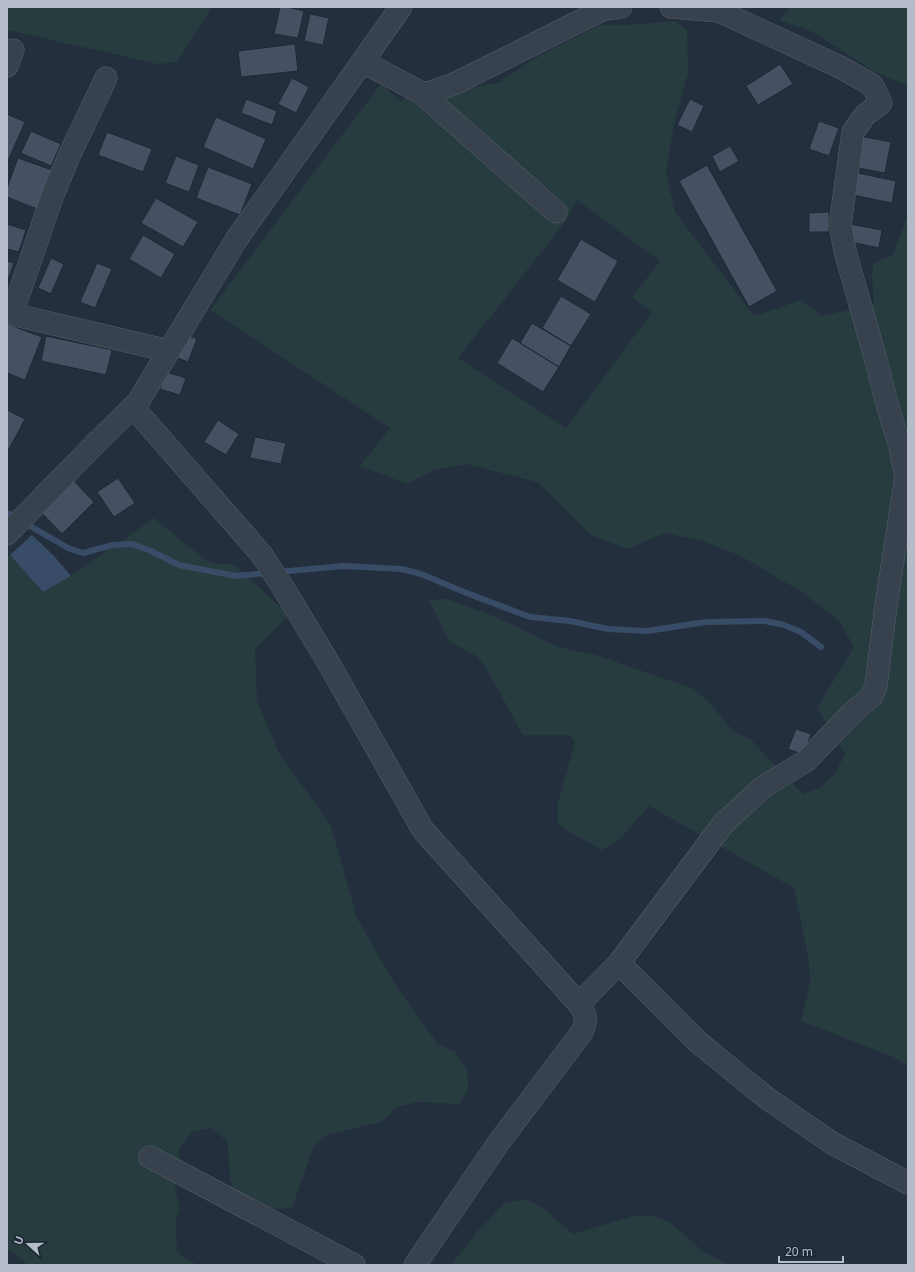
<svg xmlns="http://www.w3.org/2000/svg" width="915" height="1272" viewBox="0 0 915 1272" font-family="'Noto Sans',sans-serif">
<rect width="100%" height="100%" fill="#242f3e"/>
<path fill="#263c3f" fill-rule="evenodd" d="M7,7H212L177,62L158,64L7,30Z
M791,7H908V86L873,71L813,32L779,20Z
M676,21L687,31L688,72L674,125L666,172L675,212L754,316L801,300L822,316L874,304L872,274L874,263L893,255L908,214V1066L891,1056L801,1021L810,983L809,961L794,888L649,806L621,838L602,850L566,830L558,823V802L575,742L569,735H523L483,663L476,656L449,641L429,600L447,599L496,617L558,647L596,655L694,689L709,702L733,731L751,740L803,794L821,787L835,773L845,754L817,708L854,647L839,621L805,594L739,555L702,541L665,533L628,549L591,535L537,482L466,464L432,471L407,484L360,466L390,428L210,310L381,84L402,102L407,91L450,93L500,82L532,60L599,25H629ZM577,200L660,261L632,298L652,312L566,428L458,358L565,222Z
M154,518L204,559L213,563L235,565L289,615L255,649L257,700L279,753L331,826L357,918L398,989L438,1044L455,1052L466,1067L469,1088L459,1104L417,1102L397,1107L381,1122L326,1135L313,1148L292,1208L254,1210L238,1200L231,1183L227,1141L211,1128L192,1132L180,1148L175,1189L180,1209L176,1220L177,1252L197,1265H28L7,1248V558L10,555L44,592L71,576Z
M526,1199L543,1208L573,1234L633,1216H652L671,1223L701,1250L728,1265H451L476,1233L505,1203Z"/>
<path fill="#394c67" d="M32,535L54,556L71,576L43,592L10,555Z"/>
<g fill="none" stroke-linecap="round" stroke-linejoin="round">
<path stroke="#394c67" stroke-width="6" d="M7,513L17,518
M25,523L68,548L83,553L113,545L132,544L151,551L179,565L236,576L267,573
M278,572L344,566L402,569L421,574L464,592L530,617L570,621L608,629L647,631L706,622L765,621L784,625L801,632L821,647"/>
</g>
<path fill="#455162" stroke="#1f2835" d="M280,7H287L304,11L298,38L274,34Z
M310,14L329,18L323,45L304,41Z
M295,44L298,71L241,77L238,51Z
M780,64L793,84L758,105L746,86Z
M292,78L309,87L296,113L278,104Z
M246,99L277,111L272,125L241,113Z
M690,99L704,106L692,132L677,125Z
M7,114L25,122L7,163Z
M216,117L266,139L253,169L203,147Z
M819,121L839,128L829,156L809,149Z
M31,131L61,144L51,166L21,153Z
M107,132L152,149L143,172L98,155Z
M860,136L891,142L885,173L853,167Z
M730,146L739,161L720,172L712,156Z
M176,156L199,165L189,192L165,183Z
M18,158L52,170L37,209L7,197V188Z
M707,165L777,291L749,307L679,181Z
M208,167L252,184L240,215L196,198Z
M853,172L896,181L892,203L848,194Z
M156,198L198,222L183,247L141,223Z
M829,212V232H809V213Z
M7,224L26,230L19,252L7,249Z
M850,224L882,230L879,248L847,241Z
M143,235L175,254L161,278L129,259Z
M581,239L618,261L595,302L557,280Z
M51,258L64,264L51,294L38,288Z
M7,261L14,263L7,282Z
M97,263L112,269L95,308L80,302Z
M561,296L591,314L571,346L542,328Z
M532,323L571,346L559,367L520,343Z
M7,324L42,337L25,380L7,373Z
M182,333L197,339L188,362L173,356Z
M46,336L112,350L106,375L41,361Z
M512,338L559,367L543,392L497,363Z
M166,372L186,378L180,395L160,389Z
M7,410L25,419L8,451H7Z
M218,420L239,434L226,455L204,442Z
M255,437L286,443L281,464L250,458Z
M118,478L135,503L114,517L97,492Z
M73,480L94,502L62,534L41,512Z
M796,729L811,734L804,755L788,749Z"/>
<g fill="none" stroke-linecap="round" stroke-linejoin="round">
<g stroke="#565f6c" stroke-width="23">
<path id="minor" d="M363,62L420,92L428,93L456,83L602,10L621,7
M7,66L13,50
M420,92L556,212
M7,313L169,351
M12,314L52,197L69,156L106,78
M133,407L262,555L284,589L328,662L423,830L579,1004C587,1015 587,1020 582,1032L499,1142L415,1265
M7,534L98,441L138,402L236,240L401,7
M619,963L723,824L763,787L806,761L852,713L872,696L876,686L886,605L906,477L900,447L887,404L876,360L846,255L840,225L853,132L865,115L881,103L872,85L842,68L719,11L671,7
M579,1004L619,963L698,1042L768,1099L832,1143L908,1183
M150,1157L354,1265"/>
</g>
<use href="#minor" stroke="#38414e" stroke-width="22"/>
</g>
<rect width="915" height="1272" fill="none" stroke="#b4bcc9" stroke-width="16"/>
<g transform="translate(28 1244) rotate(291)" stroke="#1d2633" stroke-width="3" paint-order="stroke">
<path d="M0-3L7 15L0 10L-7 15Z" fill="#b4bcc9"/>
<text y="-6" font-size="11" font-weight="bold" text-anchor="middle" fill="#b4bcc9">U</text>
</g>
<path d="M779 1256v6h64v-6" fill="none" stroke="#b4bcc9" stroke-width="2"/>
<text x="785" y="1256" font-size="12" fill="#b4bcc9" stroke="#1d2633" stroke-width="3" paint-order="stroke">20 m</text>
</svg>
